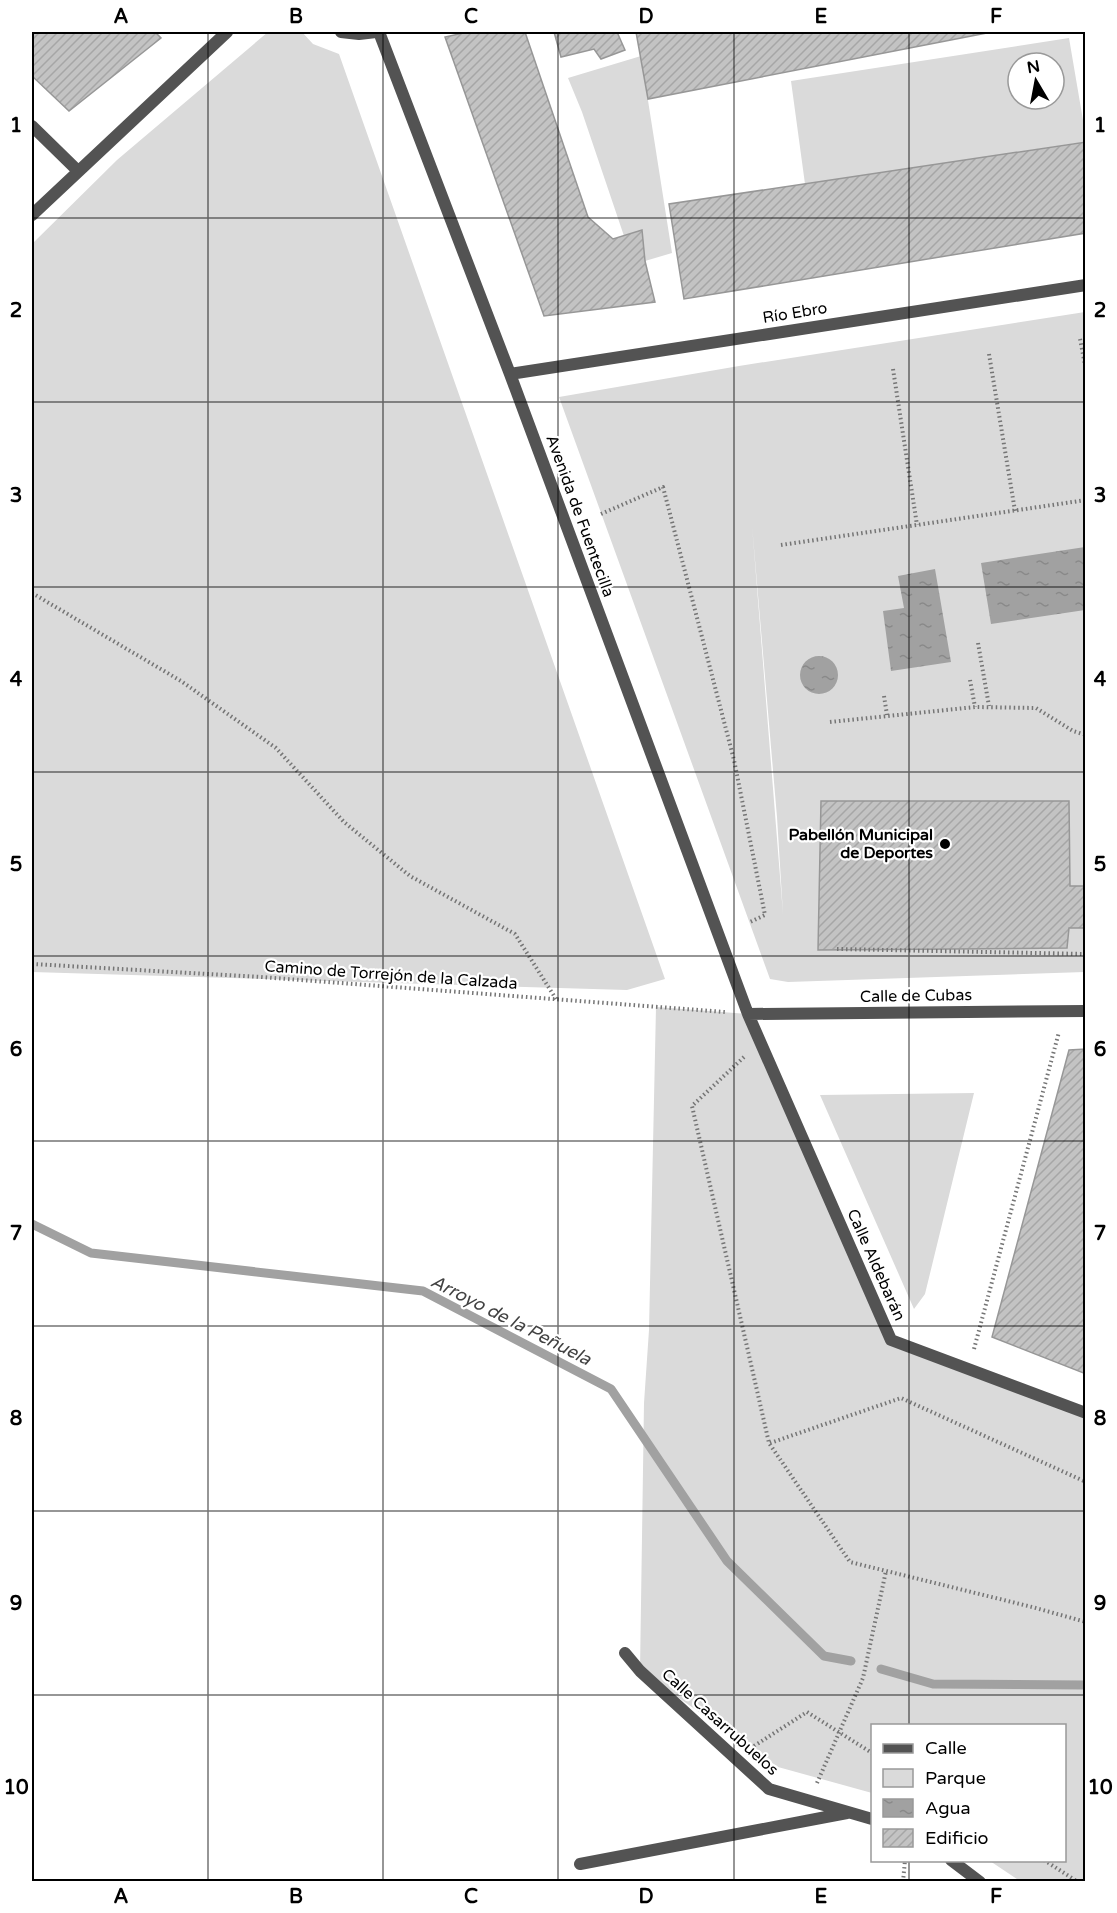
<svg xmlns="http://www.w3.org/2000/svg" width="1117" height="1913" viewBox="0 0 1117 1913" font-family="'Varela Round',sans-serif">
<defs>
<pattern id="water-ripples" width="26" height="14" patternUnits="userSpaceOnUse" patternTransform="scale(1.5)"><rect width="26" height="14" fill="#a1a1a1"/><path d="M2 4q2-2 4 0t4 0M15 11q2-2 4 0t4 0" fill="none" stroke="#898989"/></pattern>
<pattern id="building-hatch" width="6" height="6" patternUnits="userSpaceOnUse" patternTransform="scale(1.5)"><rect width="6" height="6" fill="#c3c3c3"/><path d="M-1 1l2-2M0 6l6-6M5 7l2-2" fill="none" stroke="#a6a6a6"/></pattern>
</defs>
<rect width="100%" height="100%" fill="#fff"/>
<path fill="#dadada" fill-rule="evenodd" d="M268,32H302L313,44L339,54L665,979L627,990L32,972V244L117,160Z
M1069,38L1085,132V142L805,184L791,81ZM1018,63H1054V99H1018Z
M641,56L672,253L645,261L642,230L624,236L582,112L568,78Z
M1085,312V972L788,982L770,979L559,397L739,366ZM752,525L777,817L783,914Z
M656,1007L748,1014L891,1340L1085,1413V1881H1020L990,1861L1064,1860V1726H872V1793L778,1767L640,1671L644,1403L649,1330Z
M974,1093L925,1294L914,1309L820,1095Z"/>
<path fill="url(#water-ripples)" d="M1085,547V610L991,624L981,563Z
M935,569L951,662L891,671L883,611L904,608L898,576Z
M800 675a19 19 0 1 1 38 0a19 19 0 1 1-38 0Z"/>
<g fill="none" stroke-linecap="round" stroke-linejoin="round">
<path stroke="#a1a1a1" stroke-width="9" d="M32,1224L91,1253L423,1291L611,1389L727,1561L824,1656L851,1661
M881,1669L933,1684L1086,1685"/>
</g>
<path fill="url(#building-hatch)" stroke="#979797" stroke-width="1.5" d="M32,32H155L161,38L69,111L32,76Z
M468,32H525L588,217L613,239L642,230L645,261L655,302L544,316L445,37Z
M554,32H617L625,50L601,59L594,49L561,57Z
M636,32H992L648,99Z
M1086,142V233L684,299L669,204Z
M821,801H1069L1070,886H1086V928H1069L1067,948L818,950Z
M1086,1049V1374L992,1337L1069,1050Z"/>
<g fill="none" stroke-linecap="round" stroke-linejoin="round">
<path stroke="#757575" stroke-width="4" stroke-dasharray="1.5 3" stroke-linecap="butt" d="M1080,339L1086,370
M989,354L1015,511
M893,369L917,525
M601,514L663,487L734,760L765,915L750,922
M781,545L1086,500
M32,593L181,681L276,748L344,822L410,876L515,934L556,999
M978,643L989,706
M970,680L975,707
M884,696L887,715
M830,722L975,707L1036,708L1073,731L1086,735
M837,949L1086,954
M32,964L261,977L725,1012
M744,1057L692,1106L769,1443L850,1562L1032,1607L1086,1622
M974,1349L1059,1032
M770,1443L901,1398L1086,1482
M754,1746L807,1712L872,1753
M817,1783L863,1678L886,1571
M1044,1860L1078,1882
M903,1882L905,1860"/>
<path stroke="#535353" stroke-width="12" d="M341,32L359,34L376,32
M379,32L510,374L748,1014L891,1340L1086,1413
M32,126L78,171
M32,215L227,32
M510,374L1086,285
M748,1014L1086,1011
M625,1653L640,1671L769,1789L872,1819
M951,1860L980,1882
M580,1864L847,1813"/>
</g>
<path fill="none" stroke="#000" stroke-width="1.5" stroke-opacity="0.55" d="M208,32V1882M383,32V1882M558,32V1882M734,32V1882M909,32V1726M32,218H1086M32,402H1086M32,587H1086M32,772H1086M32,956H1086M32,1141H1086M32,1326H1086M32,1511H1086M32,1695H1086M909,1860V1882"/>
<circle fill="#000" stroke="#fff" stroke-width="2" cx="945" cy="844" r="6"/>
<g text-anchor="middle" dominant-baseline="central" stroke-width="4.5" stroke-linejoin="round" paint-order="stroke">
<g font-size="16" fill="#000" stroke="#fff">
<text transform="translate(795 313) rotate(-9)">Río Ebro</text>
<text transform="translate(580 516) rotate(70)">Avenida de Fuentecilla</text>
<text transform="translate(391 975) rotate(4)">Camino de Torrejón de la Calzada</text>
<text transform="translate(916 996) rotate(-1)">Calle de Cubas</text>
<text transform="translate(876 1265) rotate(66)">Calle Aldebarán</text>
<text transform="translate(720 1722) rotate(42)">Calle Casarrubuelos</text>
</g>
<g font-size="16" font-weight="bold" fill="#000" stroke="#fff" text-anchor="end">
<text x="933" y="835">Pabellón Municipal<tspan x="933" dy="18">de Deportes</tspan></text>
</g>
<g font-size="18" font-style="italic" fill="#424242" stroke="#fff">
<text transform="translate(511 1320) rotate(27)">Arroyo de la Peñuela</text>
</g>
</g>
<rect width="1117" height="1913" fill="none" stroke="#ffffff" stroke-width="66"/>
<rect x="871" y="1724" width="195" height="138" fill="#ffffff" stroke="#999999" stroke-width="1.5"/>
<rect x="883" y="1744" width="30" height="9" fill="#535353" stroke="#999999" stroke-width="1.5"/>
<text x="925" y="1754" font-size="18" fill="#000000">Calle</text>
<rect x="883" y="1769" width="30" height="18" fill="#dadada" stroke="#999999" stroke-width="1.5"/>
<text x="925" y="1784" font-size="18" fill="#000000">Parque</text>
<rect x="883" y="1799" width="30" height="18" fill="url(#water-ripples)" stroke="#999999" stroke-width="1.5"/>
<text x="925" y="1814" font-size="18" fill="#000000">Agua</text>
<rect x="883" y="1829" width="30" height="18" fill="url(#building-hatch)" stroke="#999999" stroke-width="1.5"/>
<text x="925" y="1844" font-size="18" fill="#000000">Edificio</text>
<g transform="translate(1036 81) rotate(350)"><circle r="28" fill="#ffffff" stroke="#999999" stroke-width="1.5"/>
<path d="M0-4.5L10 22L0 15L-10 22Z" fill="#000000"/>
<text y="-9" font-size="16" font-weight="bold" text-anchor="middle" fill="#000000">N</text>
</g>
<rect x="33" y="33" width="1051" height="1847" fill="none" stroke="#000" stroke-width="2"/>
<g font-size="20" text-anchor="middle" font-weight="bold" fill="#000">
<text x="121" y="23">A</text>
<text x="296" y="23">B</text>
<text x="471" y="23">C</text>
<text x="646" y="23">D</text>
<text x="821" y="23">E</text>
<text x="996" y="23">F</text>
<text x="16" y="132">1</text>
<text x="1100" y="132">1</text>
<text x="16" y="317">2</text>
<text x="1100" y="317">2</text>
<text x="16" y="502">3</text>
<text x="1100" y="502">3</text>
<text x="16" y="686">4</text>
<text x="1100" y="686">4</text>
<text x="16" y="871">5</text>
<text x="1100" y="871">5</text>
<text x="16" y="1056">6</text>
<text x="1100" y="1056">6</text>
<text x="16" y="1240">7</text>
<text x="1100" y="1240">7</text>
<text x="16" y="1425">8</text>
<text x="1100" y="1425">8</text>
<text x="16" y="1610">9</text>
<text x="1100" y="1610">9</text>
<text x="16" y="1794">10</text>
<text x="1100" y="1794">10</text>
<text x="121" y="1903">A</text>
<text x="296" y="1903">B</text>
<text x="471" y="1903">C</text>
<text x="646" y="1903">D</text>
<text x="821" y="1903">E</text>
<text x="996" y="1903">F</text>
</g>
</svg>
